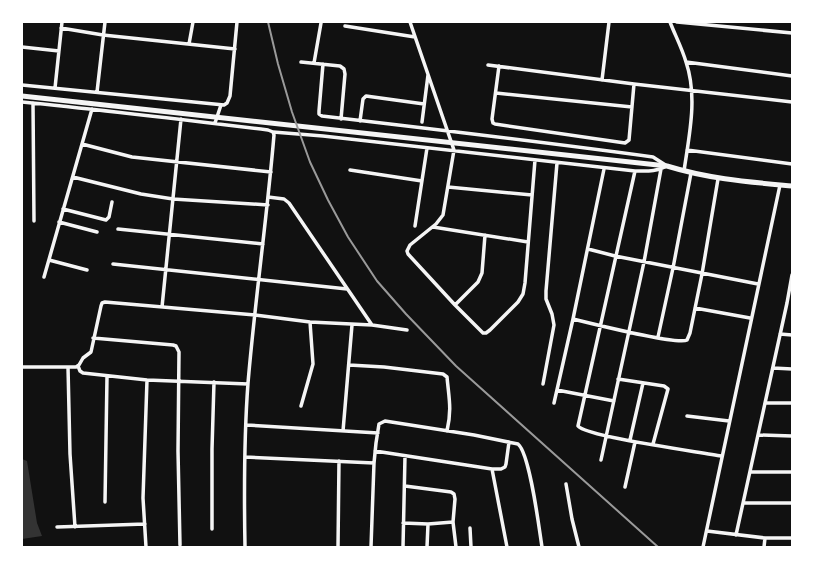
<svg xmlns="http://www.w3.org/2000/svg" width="814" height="569" viewBox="0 0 814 569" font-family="'Noto Sans',sans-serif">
<rect width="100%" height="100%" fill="#111"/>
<path fill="#333" d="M22,459L27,461L37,523L42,536L22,539Z"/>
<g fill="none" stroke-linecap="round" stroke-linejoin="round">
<path stroke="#f5f5f5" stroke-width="3.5" d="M410,22L454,150L443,215L436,224L410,245L407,251L408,254L455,305L483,333H486L490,330L518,302L523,294L525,283L535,160
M670,22C675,35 682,48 686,62C698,97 689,136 684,171
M677,22L792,33
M345,26L415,37
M61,28L103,35L235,49
M189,44L193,22
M22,47L59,51
M301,62L340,66L344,69L345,74L341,119
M686,62L792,76
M314,63L321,23
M488,65L634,84L792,102
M499,66L492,119L493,123L495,124L625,143L629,140L634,84
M602,80L609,22
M22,85L224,105L227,103L230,96L237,22
M55,88L62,22
M97,92L105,22
M496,93L632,107
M22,102C104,110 186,120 268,130L273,132L274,135C267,218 255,300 248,383C244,437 244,493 245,547
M33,103L34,221
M360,121L363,99L366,96L424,104
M422,122L428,75
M215,123L221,105
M273,132L323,136L635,171C647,171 656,172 667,166L653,157C543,142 433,129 322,116L319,114V111L323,64
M82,144L132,157L271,172
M687,150L792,164
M350,170L422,181
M635,171L578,426C586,437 701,452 721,456
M73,177L141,194L173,199L268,205
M448,187L532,195
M268,197L284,199L289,203L372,325
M63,209L106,220L109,217L112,202
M59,222L97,232
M415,226L427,148
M433,227L528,242
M118,229L263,244
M588,249L615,256L758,284
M49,260L87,270
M113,264L347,289
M44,277L92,109
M455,305L478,282L482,273L485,235
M162,307L181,119
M695,308L750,318
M573,319C589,323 678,345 687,340L690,333L702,274L718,179
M780,334L792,335
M658,337L673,268L691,173
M93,338L173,345L176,346L179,352L178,451L180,545
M349,365L384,367L443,374L447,377C449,399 452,409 447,431
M78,366L80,371L83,373L147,380L248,384
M22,367H76L79,365L83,358L91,352L101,306L102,303L105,302L255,315L310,322L372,325L407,330
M68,367L70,454L75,527
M773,368L792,369
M618,379L664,386L668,389L653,444
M543,384L554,325L552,314L546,299V291L557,163
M557,390L614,401
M554,403L573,319L604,169
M765,403H792
M301,406L313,364L310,322
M687,416L729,421
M246,425L378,433
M343,431L352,325
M759,435L792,436
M630,440L643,383
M375,451L492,469H501L505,467L506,464L509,442
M245,457L374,463
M601,460L644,262L661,169
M492,469L507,547
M751,472H792
M566,484L572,519L579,547
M405,486L451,492L454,494L455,499L453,522L456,547
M625,487L635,442
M105,502L107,377
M743,503H792
M403,523L428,524L453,522
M57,527L145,524
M470,528L471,547
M212,529V449L214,382
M707,531L765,538H792
M736,535L787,303L792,275
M146,547L143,498L147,380
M338,547L339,461
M371,547L374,463L376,443L379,424L385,421L474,435L518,444C530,454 539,528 542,547
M403,547L405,456
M427,547L428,524
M703,547L780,185
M764,547L765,538"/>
<path stroke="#f5f5f5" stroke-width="5" d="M22,96L667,166C709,179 749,182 792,186"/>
<path stroke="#9a9a9a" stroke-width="2" d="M268,22L278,64L292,112L310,162L328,200L348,237L377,281L406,314L456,366L658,547"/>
</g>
<rect width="814" height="569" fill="none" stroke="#ffffff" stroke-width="46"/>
</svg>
